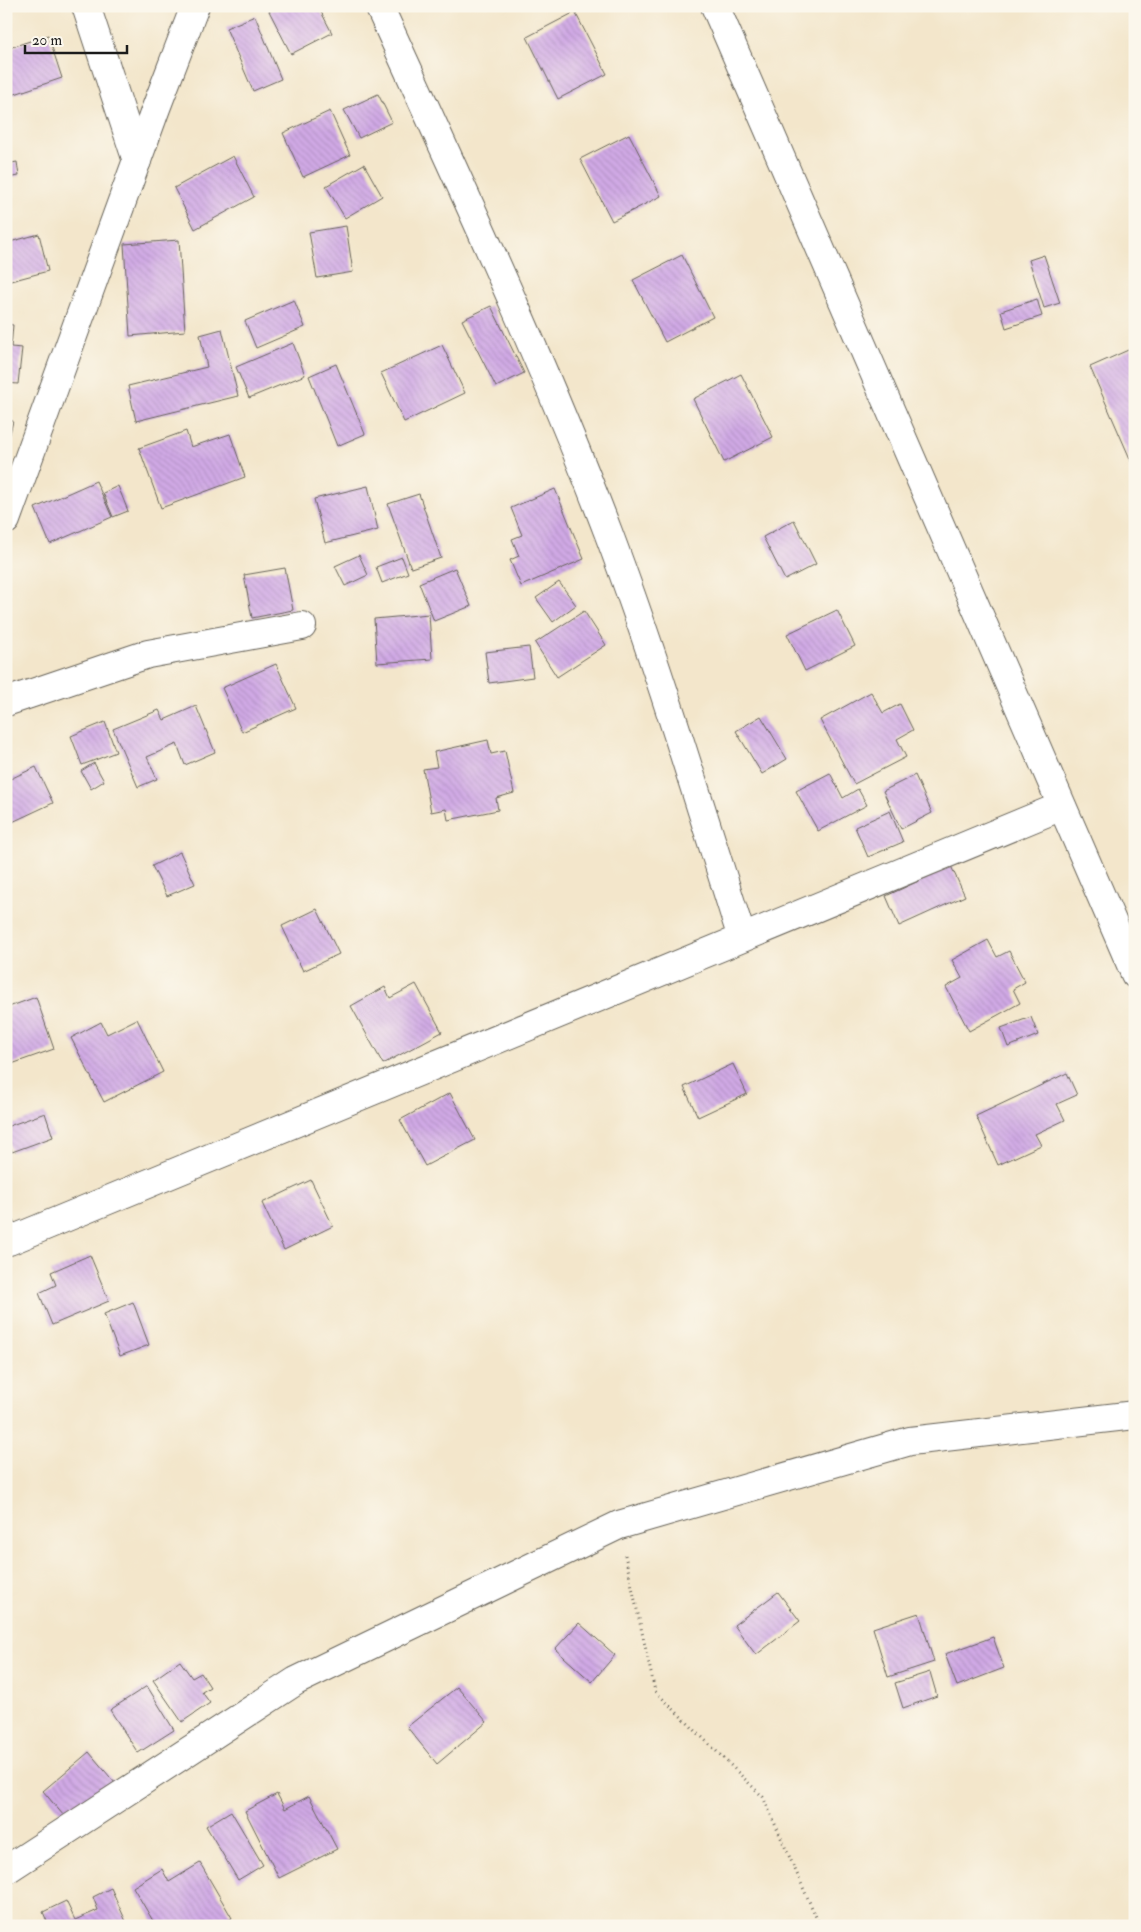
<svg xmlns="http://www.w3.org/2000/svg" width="1141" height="1932" viewBox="0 0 1141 1932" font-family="'IM FELL Double Pica',serif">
<defs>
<pattern id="building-back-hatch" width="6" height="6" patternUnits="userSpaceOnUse" patternTransform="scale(1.25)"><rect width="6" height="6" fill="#d0a9e5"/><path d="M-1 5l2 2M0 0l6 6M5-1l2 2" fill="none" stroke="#b291c4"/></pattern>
</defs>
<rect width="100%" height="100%" fill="#fbf7ec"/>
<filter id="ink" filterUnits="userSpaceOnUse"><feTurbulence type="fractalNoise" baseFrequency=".02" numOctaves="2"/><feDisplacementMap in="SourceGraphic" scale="10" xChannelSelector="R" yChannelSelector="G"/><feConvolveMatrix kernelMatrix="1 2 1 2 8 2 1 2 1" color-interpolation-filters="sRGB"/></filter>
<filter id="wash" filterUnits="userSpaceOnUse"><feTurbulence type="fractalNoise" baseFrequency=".0096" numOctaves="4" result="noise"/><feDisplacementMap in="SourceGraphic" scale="20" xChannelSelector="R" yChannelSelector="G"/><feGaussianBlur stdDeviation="1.12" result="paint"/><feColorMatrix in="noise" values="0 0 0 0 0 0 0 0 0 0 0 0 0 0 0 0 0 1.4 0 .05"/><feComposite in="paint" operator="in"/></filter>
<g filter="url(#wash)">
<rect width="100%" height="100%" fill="#f3e6cb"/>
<g id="blocks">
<path fill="url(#building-back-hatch)" d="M279,6H318L332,33L291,54L269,11Z
M575,12L607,74L558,99L527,37Z
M255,16L281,79L253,91L226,28Z
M48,35L62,78L6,97V49Z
M378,94L392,122L359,138L344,110Z
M330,111L350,155L303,177L283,133Z
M629,134L661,196L612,221L580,159Z
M233,156L254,197L195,229L174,188Z
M17,162L19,176L6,178V164Z
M364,164L382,196L345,218L326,186Z
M346,226L353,272L317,278L309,232Z
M39,234L48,271L7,282L6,243Z
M179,240L185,331L130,336L124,244Z
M682,255L713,317L665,342L633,280Z
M1044,255L1060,303L1044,308L1029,260Z
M1037,299L1042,316L1006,328L1001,311Z
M294,300L305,327L256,348L245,321Z
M491,306L524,373L496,387L462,320Z
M6,324L13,325L11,347L22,348L18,384L6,383Z
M222,329L238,396L136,421L128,386L207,367L200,335Z
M293,343L305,375L249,398L236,367Z
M442,345L465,393L404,422L381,373Z
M1135,347V470L1090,367Z
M336,364L365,434L337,446L309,376Z
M741,374L773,437L724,462L693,399Z
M6,419L13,421L7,446H6Z
M186,431L191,447L230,434L245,477L161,508L139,448Z
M96,481L112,517L50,544L35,508Z
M118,486L128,511L113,517L103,493Z
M368,486L378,530L325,543L314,499Z
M555,489L584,559L521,586L510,560L519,556L512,539L522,535L511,508Z
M419,494L441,558L411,568L388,504Z
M794,520L816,564L785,580L763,537Z
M359,555L368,575L345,586L335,566Z
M402,557L408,573L382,583L376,567Z
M285,568L293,610L252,618L244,575Z
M455,568L471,606L434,621L419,583Z
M559,582L576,605L553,622L536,598Z
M837,610L855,646L805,671L787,634Z
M584,611L606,645L557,677L535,643Z
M429,614L432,659L377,663L374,619Z
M529,647L533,677L489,683L485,652Z
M276,664L296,708L242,732L222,688Z
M871,692L883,713L900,704L913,730L897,739L906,757L854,784L820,720Z
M196,706L215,752L185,765L177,744L147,757L157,779L138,787L113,729L159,710L164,720Z
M761,716L787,759L762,774L736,731Z
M105,722L116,752L82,765L71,736Z
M488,740L491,754L505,751L514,793L496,798L498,810L448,820L446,809L431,812L423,769L437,767L434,752Z
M94,763L104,781L91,789L81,771Z
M36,767L53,803L6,825V781Z
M830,773L843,798L858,789L867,805L818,831L796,791Z
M915,775L932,813L901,829L883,791Z
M890,811L903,842L868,857L855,827Z
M180,852L195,884L167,896L152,866Z
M951,866L965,896L899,926L886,896Z
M317,909L339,954L303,971L282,926Z
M988,940L997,957L1009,951L1025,982L1013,989L1020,1003L969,1031L946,987L962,978L952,960Z
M416,984L442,1032L383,1064L351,1006L385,987L390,998Z
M36,997L54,1049L6,1066V1008Z
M1031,1017L1038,1035L1008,1047L1001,1028Z
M137,1019L163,1072L104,1102L71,1038L101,1022L107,1034Z
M733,1064L747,1094L698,1117L684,1087Z
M1067,1073L1077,1095L1057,1104L1065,1120L1035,1134L1041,1145L998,1165L976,1116Z
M450,1093L475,1140L425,1166L400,1120Z
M45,1113L53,1137L12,1152L6,1136V1127Z
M311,1180L333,1226L284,1250L262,1203Z
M90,1255L109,1301L52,1325L39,1293L56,1285L51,1272Z
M133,1302L149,1345L120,1356L104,1314Z
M778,1592L800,1621L756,1655L734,1625Z
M919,1613L934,1662L888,1677L873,1628Z
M579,1623L615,1655L592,1682L555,1649Z
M993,1637L1004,1668L957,1686L945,1654Z
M180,1661L192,1678L201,1673L210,1687L202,1692L210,1703L182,1722L153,1680Z
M930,1672L937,1696L903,1708L895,1683Z
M147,1686L174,1730L138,1753L110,1710Z
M457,1687L487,1722L437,1764L407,1727Z
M89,1752L115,1783L69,1822L43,1791Z
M277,1794L285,1809L309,1796L337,1849L279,1878L245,1811Z
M231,1811L263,1865L238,1880L206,1826Z
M200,1863L232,1918L220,1926H156L133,1887L162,1869L169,1882Z
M111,1888L128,1926H49L43,1912L66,1901L75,1920L98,1910L93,1897Z"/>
</g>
</g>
<g filter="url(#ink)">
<use href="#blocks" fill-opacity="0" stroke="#676359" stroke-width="1"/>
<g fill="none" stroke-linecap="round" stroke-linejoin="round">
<g stroke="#676359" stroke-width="30">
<path id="minor" d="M86,6L137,161
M379,6C458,180 540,353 608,532C658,665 699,803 742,938
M715,6L1135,974
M6,702L148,654L302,626
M6,1234L9,1241L1062,806
M6,1870L296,1681L619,1525L910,1441L1135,1415"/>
</g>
<g stroke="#676359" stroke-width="30">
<path id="secondary" d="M6,520L156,108L195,6"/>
</g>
<path stroke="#676359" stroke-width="3" stroke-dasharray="1 4" stroke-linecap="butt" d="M625,1555L655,1691L763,1797L820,1926"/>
<use href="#minor" stroke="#fff" stroke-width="28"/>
<use href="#secondary" stroke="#fff" stroke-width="28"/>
</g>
</g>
<rect width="1141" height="1932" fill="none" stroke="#fbf7ec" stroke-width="25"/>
<path d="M25 45v8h102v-8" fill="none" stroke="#1c1c1c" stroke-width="2.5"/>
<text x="32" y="45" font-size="15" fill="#1c1c1c" stroke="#fbf7ec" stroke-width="4" paint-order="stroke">20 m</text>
</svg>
